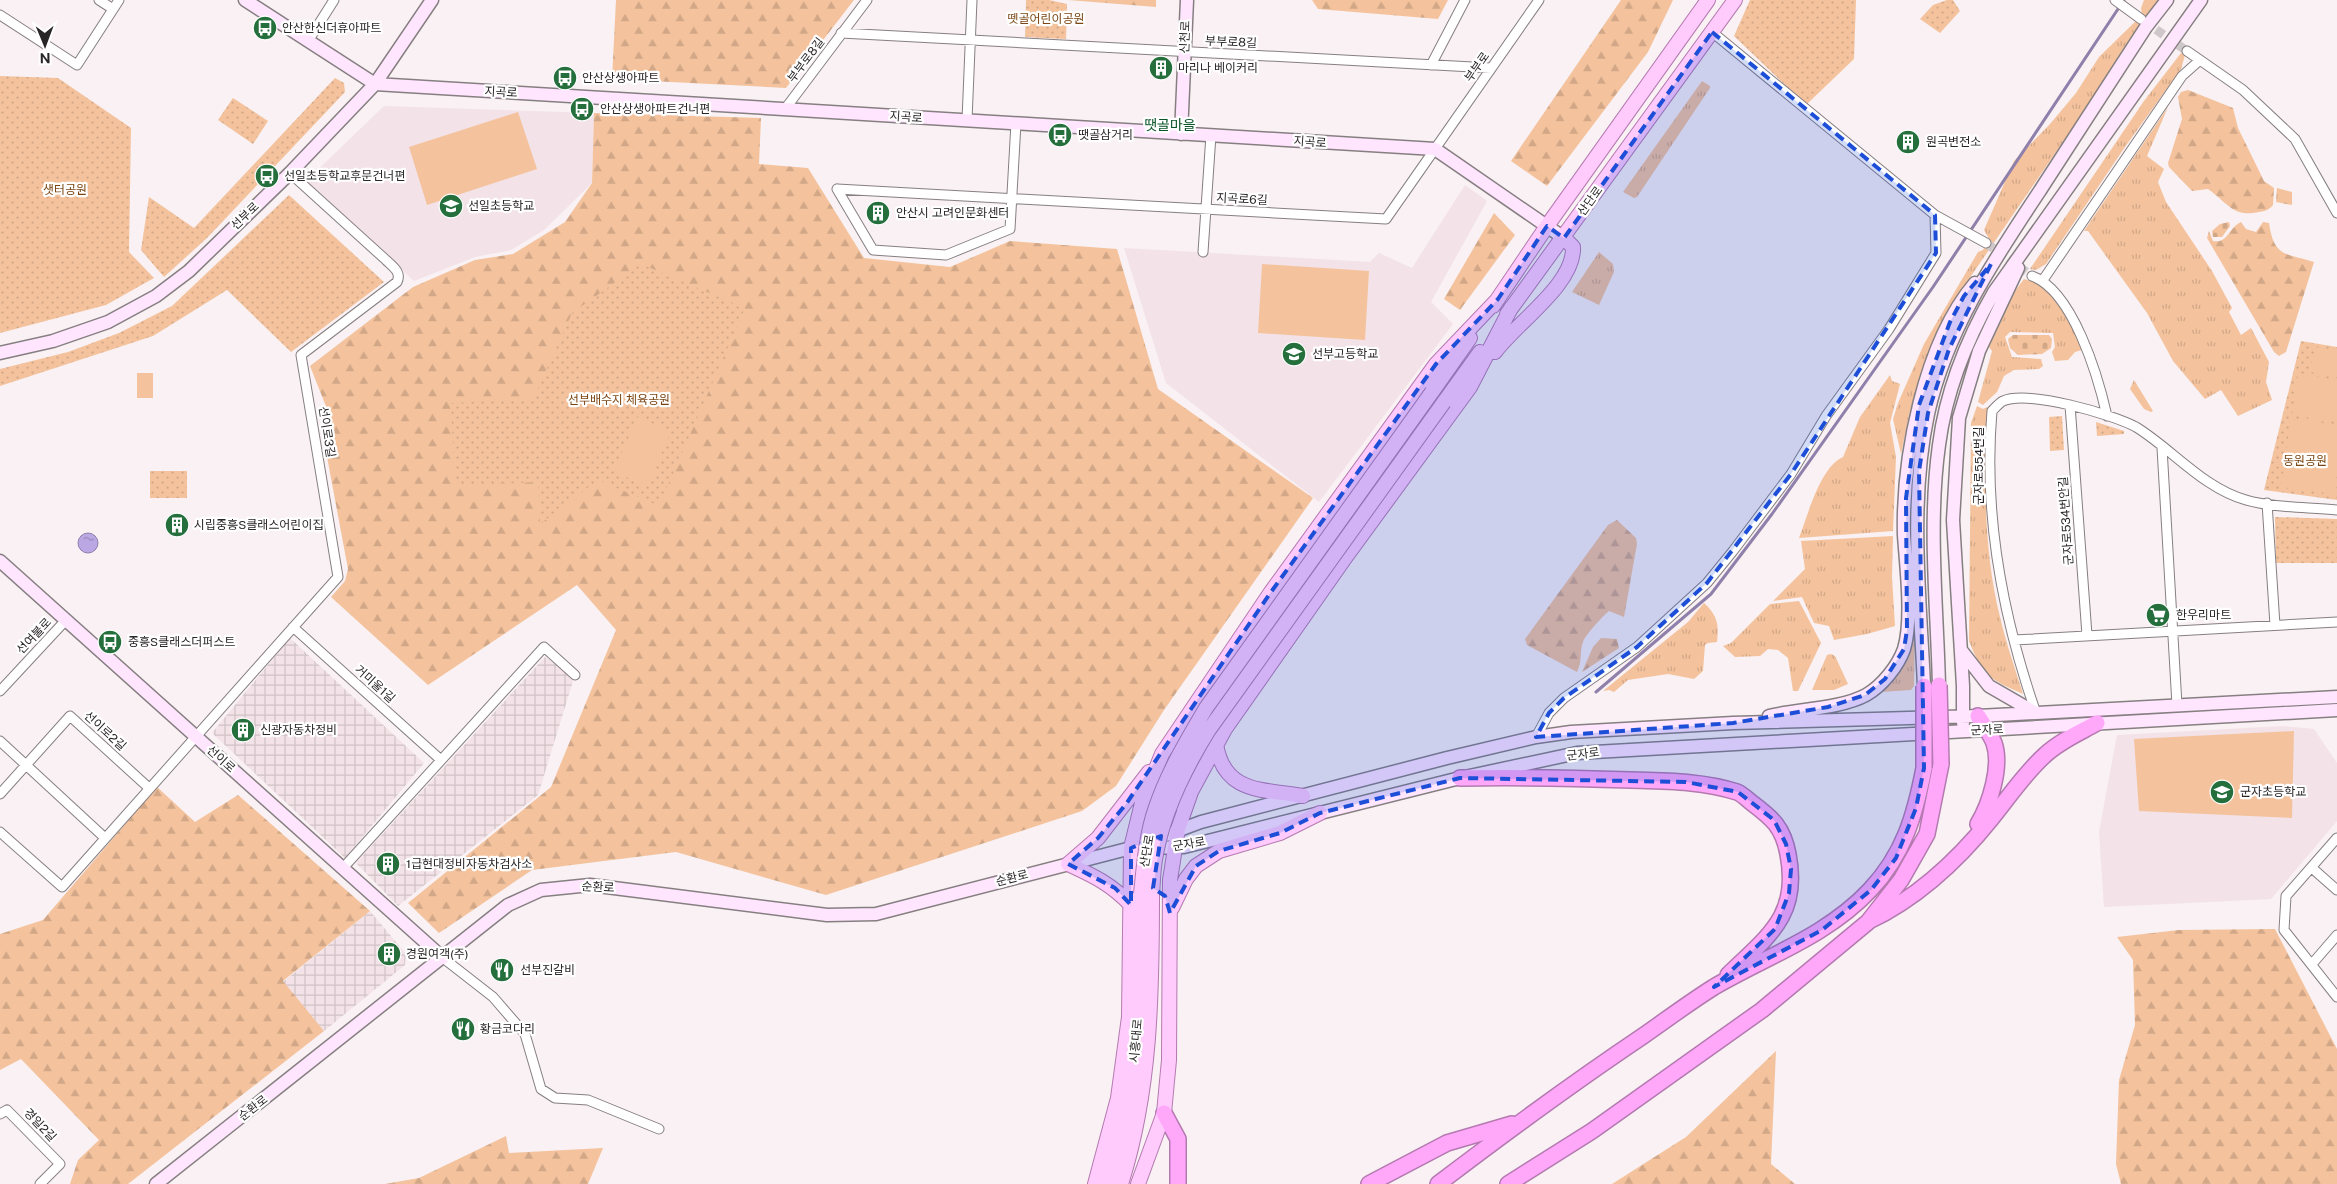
<svg xmlns="http://www.w3.org/2000/svg" width="2337" height="1184" viewBox="0 0 2337 1184" font-family="'Public Sans','Noto Sans KR',sans-serif">
<defs>
<pattern id="industrial-grid" width="8" height="8" patternUnits="userSpaceOnUse" patternTransform="scale(1.25)"><rect width="8" height="8" fill="#f3e2e7"/><path d="M0 4h8M4 0v8" fill="none" stroke="#d0c2c6"/></pattern>
<pattern id="grass-tufts" width="24" height="20" patternUnits="userSpaceOnUse" patternTransform="scale(1.25)"><rect width="24" height="20" fill="#f4c39d"/><path d="M3 7l-1-3M5 7V3M7 7l1-3M15 17l-1-3M17 17v-4M19 17l1-3" fill="none" stroke="#d1a787"/></pattern>
<pattern id="forest-firs" width="22" height="20" patternUnits="userSpaceOnUse" patternTransform="scale(1.25)"><rect width="22" height="20" fill="#f4c39d"/><path d="M5 1l3.5 6h-7zM16 11l3.5 6h-7z" fill="#d1a787"/></pattern>
<pattern id="cemetery-stones" width="16" height="16" patternUnits="userSpaceOnUse" patternTransform="scale(1.25)"><rect width="16" height="16" fill="#f4c39d"/><path d="M2 7V4a2 2 0 0 1 4 0v3zM10 15v-3a2 2 0 0 1 4 0v3z" fill="#d1a787"/></pattern>
<pattern id="park-dots" width="8" height="8" patternUnits="userSpaceOnUse" patternTransform="scale(1.25)"><rect width="8" height="8" fill="#f4c39d"/><path d="M2 2h.1M6 6h.1" fill="none" stroke="#d1a787" stroke-width="1.8" stroke-linecap="round"/></pattern>
<pattern id="water-ripples" width="26" height="14" patternUnits="userSpaceOnUse" patternTransform="scale(1.25)"><rect width="26" height="14" fill="#baa7e4"/><path d="M2 4q2-2 4 0t4 0M15 11q2-2 4 0t4 0" fill="none" stroke="#9788b9"/></pattern>
</defs>
<rect width="100%" height="100%" fill="#f9f1f3"/>
<path fill="#f3e2e7" d="M384,106L594,113L592,183L544,230L511,250L475,257L414,281L306,181Z
M1465,185L1487,201L1431,302L1453,324L1319,502L1166,383L1124,248L1370,262L1379,253L1412,268Z
M2283,726L2314,729L2337,763V821L2271,899L2104,907L2099,832L2117,735Z"/>
<path fill="url(#industrial-grid)" d="M290,638L424,763L345,858L212,733Z
M545,657L574,678L538,795L398,906L356,863Z
M370,911L406,954L405,965L324,1031L283,982Z"/>
<path fill="url(#grass-tufts)" d="M2144,0H2160L1956,298L1922,372L1909,415L1901,454L1893,419L1898,403L1924,344L1978,252L1983,250L1989,239L1984,230L2014,161L2050,124L2076,93L2099,57L2142,15L2141,8Z
M2181,53L2185,55L2181,69L2125,147L2046,264L2036,270L2030,269L2144,101Z
M1702,81L1710,86V88L1637,197L1634,198L1623,192Z
M2168,107L2147,156L2164,169L2158,182L2166,202L2212,271L2232,308L2229,312L2241,335L2251,328L2269,362L2266,382L2272,400L2238,416L2221,390L2205,399L2173,361L2147,313L2088,231H2084Z
M1599,252L1613,264L1614,272L1599,305L1572,292Z
M2024,279C2029,281 2034,280 2039,283C2055,295 2077,332 2082,350L2075,352L2068,360L2055,361L2052,352L2055,347L2053,333L2010,332L2005,337L2012,357L2041,359L2043,366L2039,369L2014,370L2004,376L1997,392L1983,405L1978,402L1992,351L1989,347L2015,291Z
M1890,375L1892,381L1900,384L1890,423L1896,457L1893,531L1799,538C1808,515 1820,467 1843,457L1860,417Z
M2134,380L2153,411L2151,412L2144,409L2130,389Z
M1977,406L1983,409L1988,407C1984,476 1983,548 2000,617C2006,643 2015,668 2023,694C1989,679 1983,676 1969,641L1971,423Z
M1893,536L1892,577L1895,626L1867,634L1834,640L1829,626L1814,623L1802,597L1773,601L1805,569L1801,541Z
M1799,601L1821,643L1798,691H1793L1788,658L1778,650L1768,649L1760,656L1735,657L1723,646L1731,643L1770,604Z
M1704,603C1718,616 1719,625 1717,642L1708,643L1705,645L1703,671L1694,679L1668,674L1628,680L1614,692L1609,690L1603,691L1688,622Z
M1915,635L1914,686L1911,690L1881,692L1879,691L1900,668Z
M1831,654L1835,656L1848,684L1834,690H1812L1827,655Z"/>
<path fill="url(#forest-firs)" d="M616,0H854L786,88L612,79Z
M1068,0H1156V7Z
M1312,0H1448L1438,19L1318,9Z
M1621,0H1673L1648,52L1547,186L1511,161Z
M2188,90L2233,108L2238,128L2264,181L2274,188L2273,205C2269,210 2265,211 2259,212C2233,218 2228,203 2208,189L2192,191L2169,167L2168,163L2182,119L2178,97L2181,92Z
M594,113L761,118L759,164L808,168L864,258L950,267L1010,241L1117,249L1158,389L1313,498L1164,710L1116,786L1082,811L826,895L676,852L532,870L439,933L408,903L551,787L616,630L577,585L428,685L331,597L345,581L348,569L325,446L331,419L310,366L413,287L475,260L513,254L565,222L592,183Z
M1494,213L1515,235L1460,310L1444,299Z
M2241,222L2246,229L2256,232L2263,222L2269,223C2274,257 2285,253 2314,262L2286,352L2279,356L2274,352L2207,238L2209,231L2213,241C2228,244 2229,227 2241,222Z
M1617,520L1636,538L1637,544L1624,617L1609,611C1603,616 1586,634 1583,642C1579,652 1583,660 1577,672L1527,645L1525,639L1608,525Z
M1601,638L1617,639L1619,648L1582,672L1593,647Z
M157,787L195,822L238,795L370,911L283,981L324,1031L128,1184H70L78,1160L99,1140L21,1059L0,1070V934L43,920Z
M2275,929L2337,1049V1184H2121L2116,1164L2119,1080L2135,1025L2133,960L2117,937L2179,930Z
M1776,1051L1771,1164L1795,1184H1612L1686,1137Z
M506,1136L509,1153L603,1148L588,1184H385L419,1178Z"/>
<path fill="url(#cemetery-stones)" d="M2277,188L2292,192V205L2276,202Z
M2229,222L2230,226L2222,237H2213L2212,231L2220,224Z
M2013,335H2049L2052,339L2051,348L2042,354L2018,355L2010,348L2008,339Z"/>
<path fill="url(#park-dots)" d="M1026,0H1049L1067,4L1066,39L1025,37Z
M1750,0H1856L1854,59L1806,105L1734,36Z
M1947,0H1953L1960,11L1940,33L1920,19L1933,5Z
M0,76L58,78L131,128L129,252L154,278L106,305L0,333Z
M335,78L344,83L345,92L207,238L164,277L141,250L149,197L194,228Z
M233,98L268,121L253,144L218,120Z
M289,195L384,282L291,352L227,290L153,336L0,386V369L68,352L119,333L172,306Z
M641,264L745,308L659,506L598,480L540,524L538,482L455,486L451,403L533,399L572,313Z
M2301,341L2337,347V500L2264,490Z
M2062,416L2064,450L2050,451L2049,417Z
M2096,422L2124,431V434L2097,436Z
M150,471H187V498H150Z
M2275,517L2337,519V563H2276Z"/>
<path fill="#f4c39d" d="M518,112L537,169L427,205L409,147Z
M1262,264L1369,271L1365,340L1258,333Z
M2315,347L2337,351V377L2310,372Z
M137,373H153V398H137Z
M2298,374L2337,380V422L2292,415Z
M637,417L671,431L648,486L614,472Z
M2291,418L2337,425V470L2334,494L2281,487Z
M2294,731L2292,818L2139,811L2134,739Z"/>
<path fill="url(#water-ripples)" stroke="#8e80ab" d="M78 543a10 10 0 1 1 20 0a10 10 0 1 1-20 0Z"/>
<g fill="none" stroke-linecap="round" stroke-linejoin="round">
<path stroke="#8e80ab" stroke-width="3" d="M1596,692L1711,594L1772,514L1933,287L2124,0"/>
<path stroke="#cfc8ca" stroke-width="9" stroke-dasharray="9 4.5" stroke-linecap="butt" d="M2145,22L2187,51
M1986,243L2032,276"/>
<g stroke="#867f81" stroke-width="11">
<path id="street" d="M99,0L113,9
M2115,0L2141,19
M0,15L77,65L119,0
M1712,32L1935,215L1986,243
M841,33L1491,68
M308,41L334,0
M2187,51L2243,90L2295,139L2337,213
M1431,65L1465,0
M785,109L867,0
M967,120L972,0
M837,189L1386,219L1539,0
M837,189L873,250L946,255L1010,229L1016,123
M1203,252L1211,135
M2032,276C2073,291 2098,376 2107,416
M2043,280L2182,76L2200,60
M2070,405L2087,635
M2162,448L2177,705
M2267,503L2275,625
M293,627L441,760
M2014,640L2337,622
M0,691L66,620
M2036,713C2002,615 1983,514 1992,411C1995,408 1999,403 2003,401C2028,390 2112,414 2136,427C2172,449 2203,488 2246,500C2273,508 2309,507 2337,510
M1536,737L1549,713L1564,698L1637,647L1707,583L1733,551L1791,474L1826,416L1889,329L1936,253L1935,215
M0,741L105,838
M0,794L70,716L149,788
M0,832L62,887L338,577L301,355L397,282C402,272 392,266 386,260L290,173
M2337,838L2286,896L2284,930L2337,997
M343,868L544,647L575,675
M2312,868L2337,890
M443,958L493,997L525,1034L541,1089L555,1098L588,1100L659,1129
M2312,964L2337,935
M0,1114L7,1110L60,1164L40,1184"/>
</g>
<g stroke="#867f81" stroke-width="15">
<path id="secondary" d="M245,0L375,84L1435,149L1564,238
M1181,134L1187,0
M0,353L53,341L108,322L156,296L189,271L290,173L375,84L432,0
M0,561L443,958
M1961,650L1989,686L2034,712
M1939,685C1937,606 1928,523 1939,445C1946,390 1967,339 1994,292L2201,0
M1924,686C1920,596 1909,503 1928,414C1946,331 1995,258 2041,189C2076,135 2111,81 2146,27L2167,0
M1769,716C1798,709 1840,709 1866,695C1882,686 1898,666 1904,649C1913,619 1906,566 1904,535C1902,458 1924,343 1975,283
M1963,723V686L1953,520L1959,418L1979,351L2018,268
M1149,848L1184,847L1460,778L1577,753L2337,710
M156,1184L508,905L541,890L590,885L827,915L876,914L1131,848L1201,822L1447,758L1536,737L1571,732L1733,723L1978,716L2337,697"/>
</g>
<g stroke="#b47ab0" stroke-width="16">
<path id="primary" d="M1493,306L1547,226L1708,0
M1507,314L1735,0
M1495,352C1516,323 1575,284 1573,247L1564,238
M1432,392L1470,338
M1444,402L1480,352
M1216,744C1224,794 1263,789 1303,796
M1162,801L1177,803L1185,799L1192,790L1225,729L1345,558L1470,387L1511,308
M1131,905C1111,884 1094,876 1068,864L1098,838L1149,772
M1172,908L1186,879L1196,866L1219,851L1280,833L1320,813
M1095,1184L1118,1098L1129,1017L1131,848L1142,803L1162,754L1271,592L1436,364L1498,299
M1107,1184C1118,1146 1128,1108 1133,1069C1141,1011 1140,952 1141,894
M1121,1184C1151,1090 1152,993 1152,895
M1138,1184L1164,1113L1169,1060L1170,880L1178,829L1191,792"/>
</g>
<g stroke="#b47ab0" stroke-width="18">
<path id="highway" d="M1978,716C1983,724 1990,733 1994,743C2002,766 1990,804 1978,824
M1460,778C1517,777 1574,778 1631,780C1666,781 1703,781 1737,792C1742,794 1747,799 1752,803C1772,818 1783,827 1788,854C1800,916 1768,936 1728,975
M1869,921C1917,898 1958,860 1991,819C2009,797 2024,774 2045,755C2060,741 2079,733 2097,723
M1164,1113L1178,1139V1184
M1369,1184L1447,1143L1512,1124
M1438,1184C1505,1133 1573,1083 1643,1036C1666,1020 1690,1002 1714,987C1767,956 1827,936 1870,890C1904,854 1915,815 1924,768
M1508,1184L1592,1131L1762,1010L1868,922L1901,880L1927,834L1941,764"/>
</g>
<use href="#street" stroke="#fff" stroke-width="9"/>
<use href="#secondary" stroke="#ffe5fe" stroke-width="12"/>
<use href="#primary" stroke="#ffcbfc" stroke-width="14"/>
<use href="#highway" stroke="#ffa8fa" stroke-width="15"/>
<g stroke="#b47ab0" stroke-width="16" stroke-linecap="butt">
<path id="primary-bridge" d="M1141,894C1144,865 1146,835 1156,807C1168,772 1187,740 1206,708L1432,392
M1152,895C1153,883 1153,871 1155,860C1162,814 1184,770 1208,731L1444,402"/>
</g>
<g stroke="#b47ab0" stroke-width="18" stroke-linecap="butt">
<path id="highway-bridge" d="M1939,685L1941,764
M1924,686V768"/>
</g>
<use href="#primary-bridge" stroke="#ffcbfc" stroke-width="14"/>
<use href="#highway-bridge" stroke="#ffa8fa" stroke-width="15"/>
</g>
<path fill="#1d4ed8" fill-opacity="0.2" stroke="#1d4ed8" stroke-width="4" stroke-dasharray="10 6" stroke-linejoin="round" d="M1712,32L1935,215L1936,253L1791,474L1707,583L1637,647L1564,698L1549,713L1536,737L1733,723L1828,707L1865,695L1885,679L1904,649L1907,630L1906,498L1919,405L1950,322L1964,296L1991,264L1949,349L1928,413L1919,471L1924,768L1916,808L1896,858L1871,890L1822,930L1714,987L1775,929L1789,893L1791,869L1786,844L1774,820L1738,792L1686,782L1460,778L1320,813L1280,833L1219,851L1196,866L1170,913L1165,896L1153,888L1161,836L1131,848V905L1115,888L1068,864L1098,838L1126,804L1271,592L1436,364L1498,299L1547,226L1564,238Z"/>
<defs>
<g id="bus-disc" transform="scale(1.25)"><circle r="9.5" fill="#256f3d" stroke="#fff"/><path d="M-5-6H5V4H4V6H2V4H-2V6H-4V4H-5ZM-3.5-4V0h7V-4ZM-3.5 1.2v1.5H-2V1.2ZM2 1.2v1.5H3.5V1.2Z" fill="#fff"/></g>
<g id="building-disc" transform="scale(1.25)"><circle r="9.5" fill="#256f3d" stroke="#fff"/><path d="M-4-6H4V6H1V3H-1V6H-4ZM-2.5-4.3h1.7v1.8h-1.7ZM.8-4.3h1.7v1.8H.8ZM-2.5-1h1.7V.8h-1.7ZM.8-1h1.7V.8H.8Z" fill="#fff"/></g>
<g id="school-disc" transform="scale(1.25)"><circle r="9.5" fill="#256f3d" stroke="#fff"/><path d="M0-5L7-2L0 1L-7-2ZM-4 1L0 2.5L4 1V4Q0 6-4 4Z" fill="#fff"/></g>
<g id="supermarket-disc" transform="scale(1.25)"><circle r="9.5" fill="#256f3d" stroke="#fff"/><path d="M-6-5.5h2.5l.6 2H6L4.5 2H-2.5L-4.4-4H-6ZM-1.5 3.2a1.3 1.3 0 1 0 .1 0ZM3 3.2a1.3 1.3 0 1 0 .1 0Z" fill="#fff"/></g>
<g id="restaurant-disc" transform="scale(1.25)"><circle r="9.5" fill="#256f3d" stroke="#fff"/><path d="M-5-6h1v4h1v-4h1v4h1v-4h1v5L-1.5 .5V6h-2V.5L-5-1ZM5-6V6H3V1.5H1.5Q1.5-4 5-6Z" fill="#fff"/></g>
</defs>
<g fill-rule="evenodd">
<use href="#bus-disc" x="265" y="28"/>
<use href="#building-disc" x="1161" y="68"/>
<use href="#bus-disc" x="565" y="78"/>
<use href="#bus-disc" x="582" y="109"/>
<use href="#bus-disc" x="1060" y="135"/>
<use href="#building-disc" x="1908" y="142"/>
<use href="#bus-disc" x="267" y="176"/>
<use href="#school-disc" x="451" y="206"/>
<use href="#building-disc" x="878" y="213"/>
<use href="#school-disc" x="1294" y="354"/>
<use href="#building-disc" x="177" y="525"/>
<use href="#supermarket-disc" x="2158" y="615"/>
<use href="#bus-disc" x="110" y="642"/>
<use href="#building-disc" x="243" y="730"/>
<use href="#school-disc" x="2222" y="792"/>
<use href="#building-disc" x="388" y="864"/>
<use href="#building-disc" x="389" y="954"/>
<use href="#restaurant-disc" x="502" y="970"/>
<use href="#restaurant-disc" x="463" y="1029"/>
</g>
<g text-anchor="middle" dominant-baseline="central" stroke-width="4.5" stroke-linejoin="round" paint-order="stroke">
<g font-size="12" fill="#7b4613" stroke="#fff">
<text x="1046" y="19">뗏골어린이공원</text>
<text x="65" y="190">샛터공원</text>
<text x="619" y="400">선부배수지 체육공원</text>
<text x="2305" y="461">동원공원</text>
</g>
<g font-size="12" fill="#292627" stroke="#fff" text-anchor="start">
<text x="282" y="28">안산한신더휴아파트</text>
<text x="1178" y="68">마리나 베이커리</text>
<text x="582" y="78">안산상생아파트</text>
<text x="600" y="109">안산상생아파트건너편</text>
<text x="1078" y="135">땟골삼거리</text>
<text x="1926" y="142">원곡변전소</text>
<text x="284" y="176">선일초등학교후문건너편</text>
<text x="468" y="206">선일초등학교</text>
<text x="896" y="213">안산시 고려인문화센터</text>
<text x="1312" y="354">선부고등학교</text>
<text x="194" y="525">시립중흥S클래스어린이집</text>
<text x="2176" y="615">한우리마트</text>
<text x="128" y="642">중흥S클래스더퍼스트</text>
<text x="260" y="730">신광자동차정비</text>
<text x="2240" y="792">군자초등학교</text>
<text x="406" y="864">1급현대정비자동차검사소</text>
<text x="406" y="954">경원여객(주)</text>
<text x="520" y="970">선부진갈비</text>
<text x="480" y="1029">황금코다리</text>
</g>
<g font-size="12" fill="#292627" stroke="#fff">
<text transform="translate(1185 37) rotate(-88)">신천로</text>
<text transform="translate(1231 42) rotate(3)">부부로8길</text>
<text transform="translate(806 60) rotate(-53)">부부로8길</text>
<text transform="translate(1477 67) rotate(-55)">부부로</text>
<text transform="translate(501 92) rotate(3)">지곡로</text>
<text transform="translate(906 117) rotate(4)">지곡로</text>
<text transform="translate(1310 142) rotate(4)">지곡로</text>
<text transform="translate(1242 199) rotate(3)">지곡로6길</text>
<text transform="translate(1590 201) rotate(-54)">산단로</text>
<text transform="translate(245 216) rotate(-44)">선부로</text>
<text transform="translate(327 432) rotate(81)">선이로3길</text>
<text transform="translate(1979 466) rotate(-90)">군자로554번길</text>
<text transform="translate(2066 521) rotate(-94)">군자로534번안길</text>
<text transform="translate(34 636) rotate(-47)">선여불로</text>
<text transform="translate(375 684) rotate(42)">거미울1길</text>
<text transform="translate(1987 730) rotate(-3)">군자로</text>
<text transform="translate(105 731) rotate(42)">선이로2길</text>
<text transform="translate(1583 754) rotate(-7)">군자로</text>
<text transform="translate(221 759) rotate(42)">선이로</text>
<text transform="translate(1189 844) rotate(-10)">군자로</text>
<text transform="translate(1147 851) rotate(-80)">산단로</text>
<text transform="translate(1012 878) rotate(-14)">순환로</text>
<text transform="translate(598 887) rotate(3)">순환로</text>
<text transform="translate(1136 1041) rotate(-85)">시흥대로</text>
<text transform="translate(253 1108) rotate(-38)">순환로</text>
<text transform="translate(40 1125) rotate(46)">경일2길</text>
</g>
<g font-size="14" fill="#0b5428" stroke="#fff">
<text x="1170" y="125">땟골마을</text>
</g>
</g>
<g transform="translate(45 45) rotate(179)" stroke="#ffffff" stroke-width="4" paint-order="stroke">
<path d="M0-4L9 19L0 12L-9 19Z" fill="#292627"/>
<text y="-8" font-size="14" font-weight="bold" text-anchor="middle" fill="#292627">N</text>
</g>
</svg>
